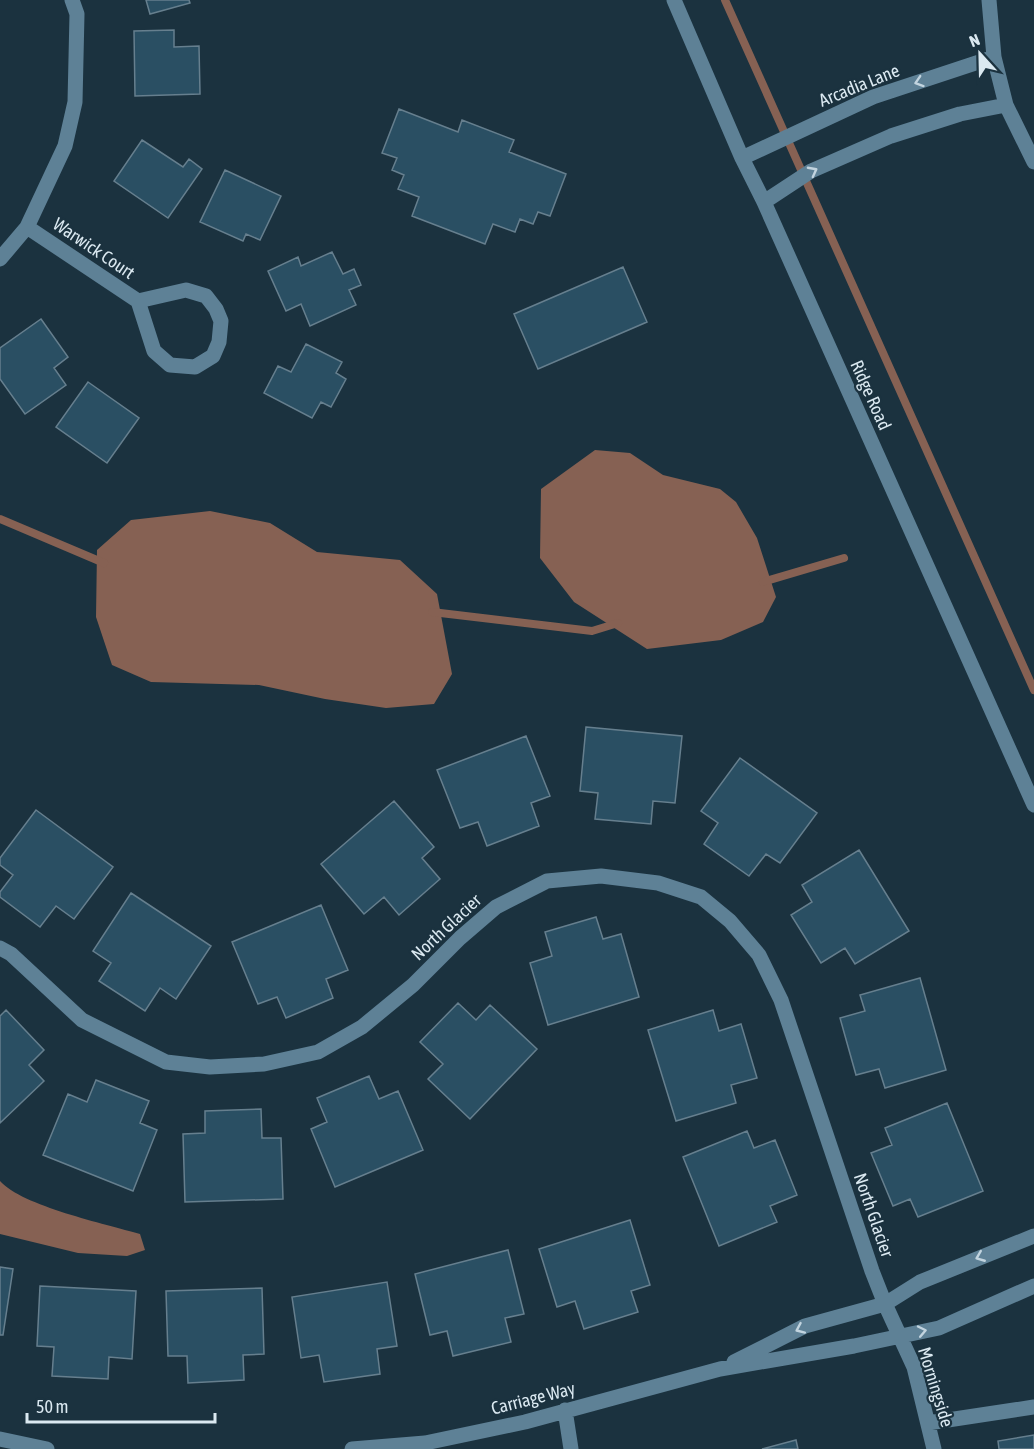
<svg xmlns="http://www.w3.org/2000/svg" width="1034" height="1449" viewBox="0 0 1034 1449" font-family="'Asap Condensed',sans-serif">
<rect width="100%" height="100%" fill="#1b323f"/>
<path fill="#866153" d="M595,450L630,453L663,475L720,489L736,502L757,538L776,597L763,622L721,640L647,649L574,602L540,558L541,489Z
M210,511L270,523L317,552L400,560L437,594L452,674L434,704L386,708L325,699L259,685L151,682L112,665L96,617L97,550L131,520Z
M0,1181C22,1206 106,1224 140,1234L145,1250L127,1256L78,1253L0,1234Z"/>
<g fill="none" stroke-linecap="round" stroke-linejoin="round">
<path stroke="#866153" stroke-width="8" d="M725,0L1034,690
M0,519L104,563
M763,582L844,558
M432,612L592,631L618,623"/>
</g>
<path fill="#2a4f63" stroke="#667f8e" stroke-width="1.5" d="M146,0H189L190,3L150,14Z
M174,30V47L199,46L200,94L135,96L134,31Z
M399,109L458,132L462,120L514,140L509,152L566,174L550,216L538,212L533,224L520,219L515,232L493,224L485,244L412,216L419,197L398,189L404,175L392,170L397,158L382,153Z
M142,140L183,167L189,159L202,169L168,218L114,181Z
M225,170L281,196L260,240L246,234L243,241L200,222Z
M332,252L343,274L354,269L361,285L349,290L356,305L310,326L301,304L286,311L268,271L298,257L301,266Z
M623,267L647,322L538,369L514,314Z
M41,319L68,357L54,368L66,385L25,414L0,379V348Z
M306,344L342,362L336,373L346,379L331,407L321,402L312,418L264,393L278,366L291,372Z
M88,382L139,418L107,463L56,427Z
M586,727L682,736L675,803L653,801L651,824L595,819L598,793L580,791Z
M526,736L550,796L531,803L539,826L487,846L478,822L460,828L437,770Z
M740,758L817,813L780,863L766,854L749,876L704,844L718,823L701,811Z
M394,801L434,847L422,858L440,879L399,915L384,897L364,914L321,864Z
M36,810L113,867L74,919L56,906L40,927L0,897V892L13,875L0,865V858Z
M859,850L909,931L855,964L845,948L821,963L791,915L812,902L802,885Z
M131,893L211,946L176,999L160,988L145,1011L99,981L111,963L93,951Z
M321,905L348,970L326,979L333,998L286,1018L277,997L258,1004L232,942Z
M596,917L603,939L621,934L639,997L548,1025L530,963L552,956L545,932Z
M920,978L946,1070L885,1088L879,1069L856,1075L840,1018L865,1011L860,995Z
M458,1003L476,1020L490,1005L537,1049L470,1119L428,1079L443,1064L420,1042Z
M6,1010L44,1050L29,1065L44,1081L0,1123V1016Z
M713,1010L719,1031L741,1024L757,1078L731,1085L736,1103L676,1121L648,1030Z
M369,1076L379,1099L398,1091L423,1150L335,1187L311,1129L327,1122L317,1098Z
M96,1080L149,1101L140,1123L157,1130L133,1191L43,1155L68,1094L87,1102Z
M947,1103L983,1191L918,1217L910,1199L893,1206L871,1153L892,1145L885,1128Z
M261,1109L262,1138H281L283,1199L185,1202L183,1134L205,1133V1111Z
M747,1131L754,1148L775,1140L797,1195L770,1206L777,1222L719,1246L683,1157Z
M630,1220L650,1285L631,1291L638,1312L584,1329L575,1301L557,1307L539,1249Z
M508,1250L524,1314L505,1318L511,1342L453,1356L447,1331L430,1335L415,1274Z
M0,1267L13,1269L3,1335H0Z
M387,1282L397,1346L377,1349L380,1374L324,1382L319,1355L301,1358L292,1297Z
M40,1286L136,1291L132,1359L109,1357L108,1379L52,1376L54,1347L37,1346Z
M262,1288L264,1354L243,1355L244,1380L188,1383L187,1356H168L166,1291Z
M1034,1435V1449H999L998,1441Z
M796,1440L798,1449H762Z"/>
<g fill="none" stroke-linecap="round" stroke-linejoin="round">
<path stroke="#5e8196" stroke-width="15" d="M674,0L742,158L764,202L1034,805
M989,0L994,57L1006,105L1034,162
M742,158L873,97L994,57
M764,202L811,171L891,136L960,114L1006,105
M27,227L138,301L154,351L170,365L195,367L213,356L219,342L221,321L216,309L206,296L186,290L138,301
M0,259L27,227L65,146L75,102L77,14L72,0
M0,948L11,954L82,1020L166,1062L210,1067L264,1064L318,1052L362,1027L413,985L460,938L496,907L547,881L601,876L658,883L701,897L730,921L759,955L781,1000L872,1271L885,1304L914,1367L934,1449
M734,1362L805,1326L885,1304L920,1282L1034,1236
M565,1410L571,1449
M928,1423L1034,1407
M0,1439L47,1449
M352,1449L425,1443L525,1422L720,1369L854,1346L939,1328L1034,1286"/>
</g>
<defs><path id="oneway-chevron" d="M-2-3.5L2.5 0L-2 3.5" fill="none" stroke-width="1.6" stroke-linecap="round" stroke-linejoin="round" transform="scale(1.5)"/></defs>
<g stroke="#c2d4df">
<use href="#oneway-chevron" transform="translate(919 82) rotate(162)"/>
<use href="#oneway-chevron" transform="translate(813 171) rotate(-28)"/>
<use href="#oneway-chevron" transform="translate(980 1257) rotate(158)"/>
<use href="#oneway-chevron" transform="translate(800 1329) rotate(156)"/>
<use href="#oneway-chevron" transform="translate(922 1331) rotate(-12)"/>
</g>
<g text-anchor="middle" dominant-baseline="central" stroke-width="4.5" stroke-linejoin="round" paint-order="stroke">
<g font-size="18" fill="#dbe9f1" stroke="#1b323f">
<text transform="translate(859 85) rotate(-22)">Arcadia Lane</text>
<text transform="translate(94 248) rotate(34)">Warwick Court</text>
<text transform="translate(871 395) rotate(66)">Ridge Road</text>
<text transform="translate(446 927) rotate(-43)">North Glacier</text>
<text transform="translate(874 1215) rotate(71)">North Glacier</text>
<text transform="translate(936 1387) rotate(73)">Morningside</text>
<text transform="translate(533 1398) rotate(-14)">Carriage Way</text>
</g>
</g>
<g transform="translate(980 54) rotate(338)" stroke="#1b323f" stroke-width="4.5" paint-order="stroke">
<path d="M0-4.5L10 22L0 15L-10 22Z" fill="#dbe9f1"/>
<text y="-9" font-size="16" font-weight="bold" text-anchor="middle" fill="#dbe9f1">N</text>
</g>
<path d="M27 1413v9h188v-9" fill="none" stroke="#dbe9f1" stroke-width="3"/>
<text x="36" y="1413" font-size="18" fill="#dbe9f1" stroke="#1b323f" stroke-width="4.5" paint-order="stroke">50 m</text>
</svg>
